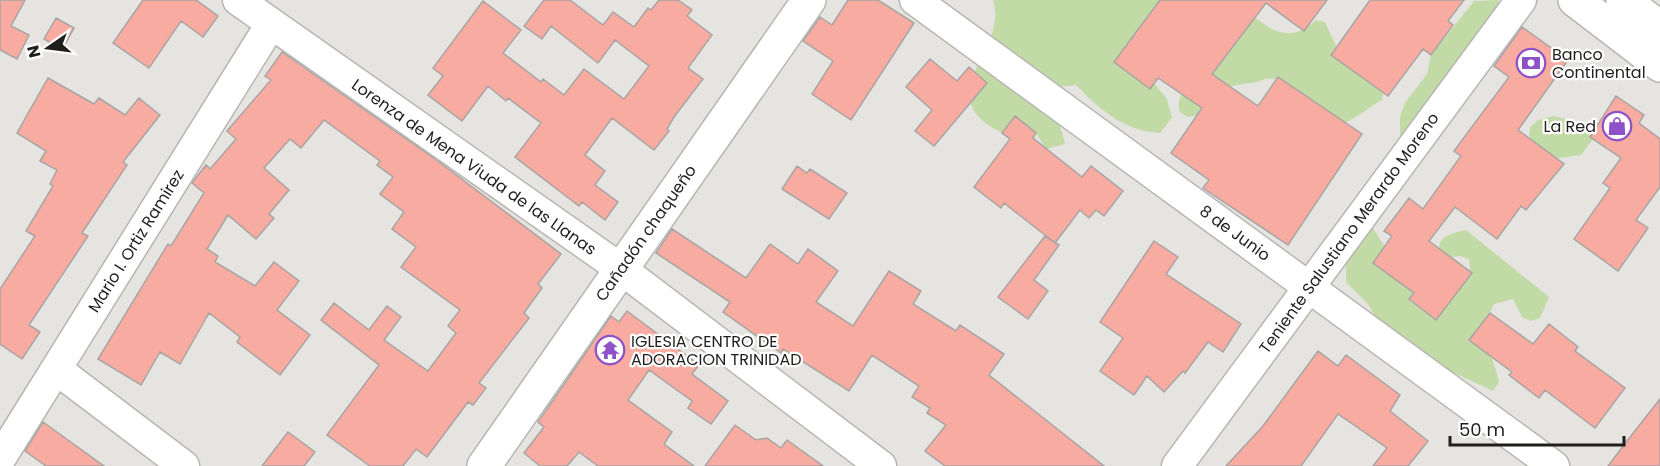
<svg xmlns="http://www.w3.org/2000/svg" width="1660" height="466" viewBox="0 0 1660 466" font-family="Poppins,sans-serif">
<rect width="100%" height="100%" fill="#e6e4e1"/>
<path fill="#c2daa5" d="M993,0H1179L1143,70L1167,99L1172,118L1160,133C1123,130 1101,111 1076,85L1057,87L1055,107L1065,144L1046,149L1036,133L1018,123L1002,133C925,95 1010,51 993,0Z
M1498,0L1500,11L1407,144L1400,137V117L1405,103L1427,74L1431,55L1474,1Z
M1249,12C1272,33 1291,43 1316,20L1325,22L1337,48L1384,91L1382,100C1372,105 1350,123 1342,123C1318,123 1299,83 1274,79C1266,77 1259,82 1252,83C1221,86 1215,92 1196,116L1187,117L1179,111V101L1183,91Z
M1553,116L1582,123L1591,129L1593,139L1581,155L1553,159L1529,146L1530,127L1538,120Z
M1373,228L1400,271L1465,278L1470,269L1469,259L1460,256L1442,259C1433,238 1448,234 1466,230L1549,297L1540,318L1531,321L1522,317L1513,299L1494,304C1476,337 1492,350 1499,382L1493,391L1435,364L1383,328L1367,303L1346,282V242Z"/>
<path fill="#f8aca1" stroke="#a8a4a3" stroke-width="1.5" d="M0,0H25L11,26L29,35L17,59L0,50Z
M143,0H196L218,16L203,37L181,21L149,68L113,43Z
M544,0H570L603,25L613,12L634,27L648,8L651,10L659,0H678L692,10L687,16L712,35L688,68L703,79L674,117L667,129L669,131L654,150L612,118L585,155L605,171L595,185L618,202L605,220L582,202L579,206L515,157L541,123L508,98L506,101L488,86L462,121L428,95L443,76L433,68L483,1L521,30L503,53L541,82L543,79L564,95L584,69L624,99L649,66L615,40L598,63L551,26L542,39L524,26Z
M848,0H878L914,23L851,120L812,94L833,61L803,41L820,17L832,25Z
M1160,0H1327L1304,31L1266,3L1212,74L1258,106L1278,77L1362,134L1288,245L1203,188L1209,180L1171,153L1202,108L1158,78L1150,89L1114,62Z
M1370,0H1464L1448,21L1453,25L1431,55L1423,49L1388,96L1331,55Z
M56,18L74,28L62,50L44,39Z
M1522,27L1568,60L1518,130L1564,164L1526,210L1521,206L1497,239L1455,207L1429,241L1472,273L1436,320L1409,299L1414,293L1373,263L1392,236L1384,231L1409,198L1423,209L1461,156L1454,151L1509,77L1494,66Z
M282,52L435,159L561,254L538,284L542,288L524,313L529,318L479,383L486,388L473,405L468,402L427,457L416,449L403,466H370L327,435L379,365L321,320L334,303L369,330L387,306L401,317L384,340L428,371L456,333L448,326L460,310L401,267L416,247L392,229L404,212L380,194L393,177L377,165L380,161L324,120L301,148L290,139L264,168L289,190L269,214L274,218L256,239L228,215L207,249L218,256L215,262L255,286L274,262L299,281L277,310L310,335L280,375L237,342L240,337L209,313L180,364L160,352L141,385L98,359L168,244L171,246L204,193L192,183L206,165L210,169L236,139L227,131L271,80L265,76Z
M930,59L957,81L969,67L987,83L934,146L915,131L932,110L906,87Z
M48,78L94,104L99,98L125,115L139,98L160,115L123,162L127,165L82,233L88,236L29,325L40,332L22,359L0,344V289L35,236L26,231L53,186L50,184L57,170L40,161L46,151L17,133Z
M1616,96L1644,115L1639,123L1660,139V187L1636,220L1648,228L1618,271L1574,239L1610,188L1603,183L1621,158L1590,137Z
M1015,116L1036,133L1033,138L1082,177L1091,166L1123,191L1104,216L1096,210L1089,218L1080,210L1055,243L1004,203L1001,208L974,187L1010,139L1002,133Z
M797,166L807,173L810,169L847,193L829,219L782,189Z
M672,229L746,278L770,244L798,264L808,249L838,271L816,302L853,326L889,271L921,291L913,304L956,331L960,325L1004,354L989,375L1104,466H945L925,451L946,425L927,413L930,408L912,397L919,386L872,355L849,391L783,349L781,353L723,312L730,302L656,253Z
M1045,236L1059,245L1034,280L1048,291L1028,319L998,297Z
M1154,241L1178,257L1166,274L1241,324L1223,352L1208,342L1185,373L1183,371L1164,392L1147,376L1134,395L1100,371L1123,338L1100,322Z
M627,311L699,365L692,374L728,401L711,424L688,408L692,401L649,370L628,400L672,432L664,444L694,466H598L579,452L567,466H540L524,453L544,427L538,422L611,316L619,322Z
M1490,313L1533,344L1549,324L1578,347L1575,351L1625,388L1595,428L1545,390L1539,398L1509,375L1512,372L1469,340Z
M1318,351L1338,366L1346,355L1400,395L1390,411L1428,441L1408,466H1373L1387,448L1338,414L1301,466H1226L1263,426Z
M1660,399V466H1608L1627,441Z
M43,422L104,466H46L25,451Z
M735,425L756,440L767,438L781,448L787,440L823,466H705Z
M288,432L315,452L304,466H262Z"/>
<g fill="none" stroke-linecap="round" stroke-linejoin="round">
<g stroke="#b7b5b2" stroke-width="33">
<path id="minor" d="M238,0L621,269L881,466
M915,0L1554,466
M56,369L184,466
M0,459L271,24
M1177,466L1521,0"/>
</g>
<g stroke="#b7b5b2" stroke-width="36">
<path id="major" d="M484,466L809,0"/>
</g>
<g stroke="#b7b5b2" stroke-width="36">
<path id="highway" d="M1575,0L1660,65
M1623,0L1660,28"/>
</g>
<use href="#minor" stroke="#fff" stroke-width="30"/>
<use href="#major" stroke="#fff" stroke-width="33"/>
<use href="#highway" stroke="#fff" stroke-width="33"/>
</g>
<defs>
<g id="bank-ring" transform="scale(1.5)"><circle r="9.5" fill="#fff" stroke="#8f51c8" stroke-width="1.5"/><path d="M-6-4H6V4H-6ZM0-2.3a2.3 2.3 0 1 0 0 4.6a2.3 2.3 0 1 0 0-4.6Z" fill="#8f51c8"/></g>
<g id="shop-ring" transform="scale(1.5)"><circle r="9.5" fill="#fff" stroke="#8f51c8" stroke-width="1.5"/><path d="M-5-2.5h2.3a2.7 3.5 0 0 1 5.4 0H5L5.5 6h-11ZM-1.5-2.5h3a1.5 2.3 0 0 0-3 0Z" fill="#8f51c8"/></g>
<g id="temple-ring" transform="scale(1.5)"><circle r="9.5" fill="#fff" stroke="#8f51c8" stroke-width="1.5"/><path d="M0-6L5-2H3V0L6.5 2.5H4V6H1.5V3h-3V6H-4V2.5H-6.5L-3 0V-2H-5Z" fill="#8f51c8"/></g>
</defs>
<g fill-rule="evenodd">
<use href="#bank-ring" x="1531" y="63"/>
<use href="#shop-ring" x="1617" y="126"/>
<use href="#temple-ring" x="610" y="350"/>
</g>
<g text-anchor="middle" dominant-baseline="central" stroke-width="4.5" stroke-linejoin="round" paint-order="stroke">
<g font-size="16" fill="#1f1e1d" stroke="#fff" text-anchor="start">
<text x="1552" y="54">Banco<tspan x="1552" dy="18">Continental</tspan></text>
<text x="1596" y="126" text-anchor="end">La Red</text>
<text x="631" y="341">IGLESIA CENTRO DE<tspan x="631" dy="18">ADORACION TRINIDAD</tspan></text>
</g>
<g font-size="16" fill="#1f1e1d" stroke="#fff">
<text transform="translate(474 167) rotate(35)">Lorenza de Mena Viuda de las Llanas</text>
<text transform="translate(646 233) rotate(-55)">Cañadón chaqueño</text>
<text transform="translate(1235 233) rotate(36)">8 de Junio</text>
<text transform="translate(1349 233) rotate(-54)">Teniente Salustiano Merardo Moreno</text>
<text transform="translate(136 241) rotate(-58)">Mario I. Ortiz Ramirez</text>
</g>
</g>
<g transform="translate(48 48) rotate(256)" stroke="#ffffff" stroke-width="4.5" paint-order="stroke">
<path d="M0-4.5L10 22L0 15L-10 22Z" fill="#1f1e1d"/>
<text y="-9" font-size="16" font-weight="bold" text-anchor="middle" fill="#1f1e1d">N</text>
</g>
<path d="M1450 436v9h174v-9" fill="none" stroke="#1f1e1d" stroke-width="3"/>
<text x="1459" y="436" font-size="18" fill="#1f1e1d" stroke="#ffffff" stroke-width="4.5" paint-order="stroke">50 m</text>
</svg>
